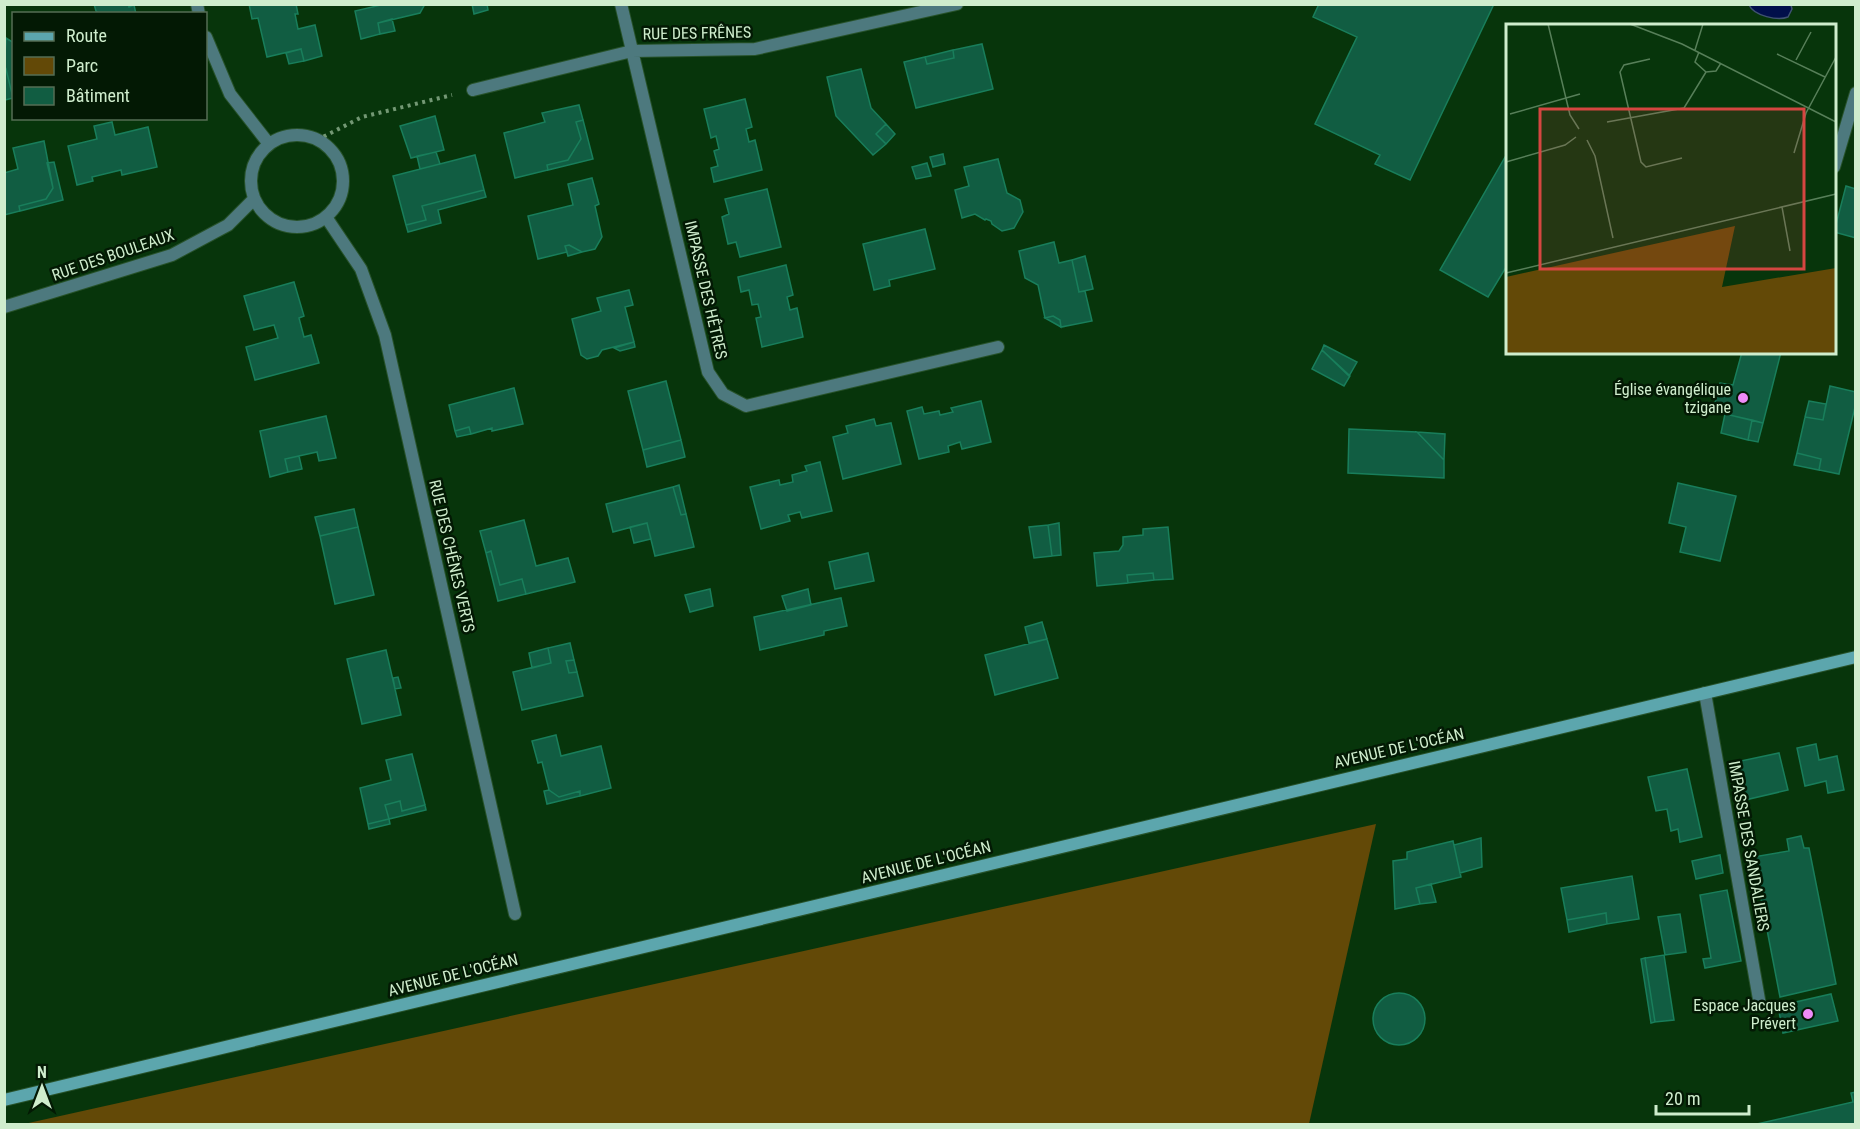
<svg xmlns="http://www.w3.org/2000/svg" width="1860" height="1129" viewBox="0 0 1860 1129" font-family="'Roboto Condensed',sans-serif">
<rect width="100%" height="100%" fill="#07350b"/>
<path fill="#634907" d="M1376,824L1309,1124H24Z"/>
<path fill="#010f4a" stroke="#3f5271" stroke-width="1.5" d="M1749,5H1791L1792,9L1788,17C1778,21 1754,16 1749,5Z"/>
<path fill="#115d42" stroke="#197e5b" stroke-width="1.5" d="M94,4H128L129,7L134,5L136,14H100L96,11Z
M249,4H296L298,14H295L298,29L315,25L322,56L304,61L301,49L267,57L258,18L252,19Z
M385,4H425L420,13L378,23L380,34L361,39L355,11Z
M472,4H487L488,10L474,14Z
M1319,4H1494L1410,180L1375,164L1380,155L1315,124L1357,37L1313,17Z
M392,19L395,31L380,34L378,23Z
M6,38L14,43L13,98L6,69L4,71Z
M982,44L993,89L916,108L904,62L925,57L927,64L954,58L953,50Z
M301,49L304,61L289,64L286,53Z
M953,50L954,58L927,64L925,57Z
M6,69L13,98L5,100L4,71Z
M861,69L871,108L886,124L876,134L886,144L873,155L836,116L827,77Z
M745,99L752,127L746,129L749,142L755,140L762,170L714,182L711,168L718,166L714,151L719,149L716,136L711,138L704,109Z
M579,105L583,120L576,122L581,139L568,160L547,165L548,170L515,178L504,133L545,122L542,113Z
M435,116L444,150L411,158L400,126Z
M583,120L593,159L548,170L547,165L568,160L581,139L576,122Z
M112,122L115,135L148,127L157,167L122,175L121,170L92,177L93,181L77,185L68,146L97,139L94,126Z
M886,124L895,134L886,144L876,134Z
M44,141L53,188L46,199L19,206L20,211L4,215V173L18,169L13,148Z
M436,152L440,164L420,169L417,156Z
M1508,152V264L1488,297L1440,270Z
M943,154L945,164L933,167L930,157Z
M475,155L484,190L422,206L426,220L406,225L393,176Z
M998,159L1007,193L1020,200L1023,212L1014,228L1002,231L992,224L991,221L986,219L985,220L975,214L962,218L955,190L969,186L964,167Z
M54,162L63,200L20,211L19,206L46,199L53,188L47,163Z
M927,163L931,176L916,179L912,167Z
M592,178L599,204L595,206L602,237L595,249L582,252L569,245L565,246L567,252L538,259L528,216L573,205L568,184Z
M1846,186L1856,189V238L1834,232Z
M767,189L781,247L740,257L736,242L728,244L722,217L729,214L725,199Z
M484,190L486,197L438,210L441,223L408,232L406,225L426,220L422,206Z
M925,229L935,269L889,280L890,286L874,290L863,244Z
M1054,242L1059,263L1072,260L1079,292L1085,291L1092,321L1061,327L1060,320L1053,316L1045,318L1038,285L1025,278L1019,251Z
M569,245L582,252L568,256L565,246Z
M1085,256L1093,289L1079,292L1072,260Z
M786,265L793,295L787,297L790,310L797,308L803,337L762,347L756,318L761,317L758,304L752,305L749,290L741,292L738,277Z
M294,282L304,316L299,318L304,337L311,335L319,363L255,380L246,347L278,338L274,325L254,330L244,296Z
M629,290L633,305L625,307L634,342L602,350L598,356L587,359L581,355L572,319L601,311L597,298Z
M1053,316L1060,320L1061,327L1045,318Z
M634,342L635,347L620,351L614,348Z
M1324,345L1357,362L1349,376L1322,350Z
M1322,350L1350,376L1344,386L1312,369Z
M1742,352H1781L1763,423L1713,411L1720,383L1733,385Z
M666,381L681,440L643,450L628,391Z
M1830,386L1856,392V403L1839,474L1819,470L1821,459L1797,453L1805,417L1823,420Z
M514,388L523,424L492,431V428L471,434L469,427L455,431L449,405Z
M981,401L991,442L962,449L960,442L948,446L949,452L919,459L907,411L922,407L924,414L939,411L940,415L953,412L951,408Z
M1809,401L1826,404L1823,420L1805,417Z
M1725,414L1752,420L1748,440L1721,433Z
M326,416L336,458L319,461L317,452L285,459L288,472L270,477L260,431Z
M874,419L876,426L891,423L901,464L843,479L833,437L848,433L846,426Z
M1752,420L1763,423L1758,442L1748,440Z
M469,427L471,434L457,437L455,431Z
M1349,429L1417,432L1444,460V478L1348,473Z
M1417,432L1445,434L1444,460L1440,456Z
M681,440L685,457L647,467L643,450Z
M1797,453L1821,459L1819,470L1794,465Z
M299,456L302,469L288,472L285,459Z
M820,462L832,511L802,518L800,512L788,515L790,521L761,529L750,487L779,480L780,485L793,482L792,475L807,471L805,466Z
M1678,483L1736,496L1720,561L1680,552L1686,527L1669,523Z
M679,485L686,514L681,515L673,487Z
M673,487L681,515L686,514L694,547L655,556L647,523L613,532L606,504Z
M354,509L358,527L320,536L315,517Z
M524,520L536,566L568,558L575,582L526,594L522,579L500,585L491,551L486,553L480,531Z
M647,523L651,539L634,543L630,527Z
M1059,523L1061,555L1052,556L1048,525Z
M1048,525L1052,556L1034,558L1029,527Z
M358,527L374,595L335,604L320,536Z
M1168,527L1173,579L1154,580L1153,573L1127,575L1128,583L1097,586L1094,553L1119,551L1123,545V537L1143,535V529Z
M491,551L500,585L522,579L526,594L498,601L486,553Z
M868,553L874,581L835,589L829,562Z
M1153,573L1154,580L1128,583L1127,575Z
M710,589L713,606L690,612L685,595Z
M808,589L811,605L787,611L782,596Z
M841,598L847,626L824,631V635L760,650L754,617Z
M1042,622L1047,639L1029,643L1025,627Z
M1047,639L1058,678L995,695L985,655Z
M570,643L574,660L566,661L569,673L577,672L583,696L522,710L513,672L551,663L548,648Z
M548,648L551,663L532,668L529,653Z
M386,650L401,715L362,724L347,659Z
M574,660L577,672L569,673L566,661Z
M398,677L401,688L395,689L393,678Z
M556,735L561,756L601,746L611,788L580,796V791L559,797L549,790L542,762L538,763L532,741Z
M1816,744L1819,760L1837,756L1844,790L1828,793L1826,781L1805,786L1797,748Z
M1779,753L1788,790L1745,800L1736,762Z
M412,754L425,805L402,811L400,801L385,805L389,819L368,824L360,788L391,780L386,760Z
M1687,769L1702,837L1680,842L1678,829L1671,831L1667,809L1656,811L1648,777Z
M549,790L559,797L580,791V796L547,804L544,791Z
M400,801L402,811L425,805L426,810L389,819L385,805Z
M389,819L390,824L369,829L368,824Z
M1801,836L1804,848H1809L1836,984L1780,997L1753,857L1789,851L1787,839Z
M1481,838L1482,867L1460,873L1454,845Z
M1453,841L1461,877L1416,888L1420,904L1395,909L1393,861L1407,859V852Z
M1720,855L1723,873L1696,879L1692,861Z
M1632,876L1639,919L1607,924L1606,913L1567,920L1561,888Z
M1431,884L1436,902L1420,904L1416,888Z
M1727,890L1741,961L1705,968L1703,959L1711,958L1700,895Z
M1606,913L1607,924L1569,932L1567,920Z
M1680,914L1686,952L1665,955L1658,917Z
M1664,955L1674,1020L1655,1022L1645,958Z
M1645,958L1655,1022L1651,1023L1641,959Z
M1373 1019a26 26 0 1 1 52 0a26 26 0 1 1-52 0Z
M1831,994L1838,1021L1783,1033L1778,1006Z
M1856,1092V1124H1757L1853,1102L1851,1093Z"/>
<g fill="none" stroke-linecap="round" stroke-linejoin="round">
<g stroke="#27522a" stroke-width="14">
<path id="minor" d="M197,4L199,14
M621,4L708,372L723,394L746,406L998,347
M206,37L230,94L269,144
M473,90L632,51L755,49L957,4
M251 181a46 46 0 1 1 92 0a46 46 0 1 1-92 0Z
M1834,167L1856,93
M326,217L361,269L385,335L515,914
M4,307L172,255L228,225L254,199
M1705,693L1760,1005"/>
</g>
<g stroke="#27522a" stroke-width="14">
<path id="secondary" d="M4,1100L1856,657"/>
</g>
<path stroke="#739874" stroke-width="4" stroke-dasharray="3 4.5" stroke-linecap="butt" d="M317,140L362,117L452,95"/>
<use href="#minor" stroke="#4d797e" stroke-width="12"/>
<use href="#secondary" stroke="#5ca6ad" stroke-width="12"/>
</g>
<g fill="#ee8bf8" stroke="#031904" stroke-width="2">
<circle cx="1743" cy="398" r="6"/>
<circle cx="1808" cy="1014" r="6"/>
</g>
<g text-anchor="middle" dominant-baseline="central" stroke-width="5" stroke-linejoin="round" paint-order="stroke">
<g font-size="16" fill="#cfedcd" stroke="#031904">
<text transform="translate(697 33) rotate(-1)">RUE DES FRÊNES</text>
<text transform="translate(113 255) rotate(-19)">RUE DES BOULEAUX</text>
<text transform="translate(706 290) rotate(77)">IMPASSE DES HÊTRES</text>
<text transform="translate(452 556) rotate(77)">RUE DES CHÊNES VERTS</text>
<text transform="translate(1399 748) rotate(-13)">AVENUE DE L'OCÉAN</text>
<text transform="translate(1749 846) rotate(80)">IMPASSE DES SANDALIERS</text>
<text transform="translate(926 862) rotate(-14)">AVENUE DE L'OCÉAN</text>
<text transform="translate(453 975) rotate(-14)">AVENUE DE L'OCÉAN</text>
</g>
<g font-size="16" fill="#cfedcd" stroke="#031904" text-anchor="end">
<text x="1731" y="389">Église évangélique<tspan x="1731" dy="18">tzigane</tspan></text>
<text x="1796" y="1005">Espace Jacques<tspan x="1796" dy="18">Prévert</tspan></text>
</g>
</g>
<g transform="translate(1506 24)">
<rect width="330" height="330" fill="#07350b"/>
<path d="M229,202L216,263L330,244V330H0V253Z" fill="#634907"/>
<path fill="none" stroke="#577f59" stroke-width="1.5" d="M42,0L64,91L73,105M124,0L176,20L330,98M189,26L197,0M193,28L189,38L200,48L210,47L215,39M271,30L319,53M144,35L118,41L114,48L135,138L140,143L176,134M290,36L305,8M4,90L74,70M101,98L178,84L200,48M81,116L89,132L107,214M288,129L300,89L330,33M0,138L59,121L70,113M276,183L284,227M0,249L330,170"/>
<path fill="#d54641" fill-opacity="0.15" stroke="#d54641" stroke-width="3" d="M34,85H298V245H34Z"/>
<rect width="330" height="330" fill="none" stroke="#cfedcd" stroke-width="3"/>
</g>
<rect width="1860" height="1129" fill="none" stroke="#cfedcd" stroke-width="12"/>
<rect x="12" y="12" width="195" height="108" fill="#031904" stroke="#556e54" stroke-width="1.5"/>
<rect x="24" y="32" width="30" height="9" fill="#5ca6ad" stroke="#556e54" stroke-width="1.5"/>
<text x="66" y="42" font-size="18" fill="#cfedcd">Route</text>
<rect x="24" y="57" width="30" height="18" fill="#634907" stroke="#556e54" stroke-width="1.5"/>
<text x="66" y="72" font-size="18" fill="#cfedcd">Parc</text>
<rect x="24" y="87" width="30" height="18" fill="#115d42" stroke="#556e54" stroke-width="1.5"/>
<text x="66" y="102" font-size="18" fill="#cfedcd">Bâtiment</text>
<g transform="translate(42 1087)" stroke="#031904" stroke-width="4.5" paint-order="stroke">
<path d="M0-4.5L10 22L0 15L-10 22Z" fill="#cfedcd"/>
<text y="-9" font-size="16" font-weight="bold" text-anchor="middle" fill="#cfedcd">N</text>
</g>
<path d="M1656 1105v9h93v-9" fill="none" stroke="#cfedcd" stroke-width="3"/>
<text x="1665" y="1105" font-size="18" fill="#cfedcd" stroke="#031904" stroke-width="4.5" paint-order="stroke">20 m</text>
</svg>
